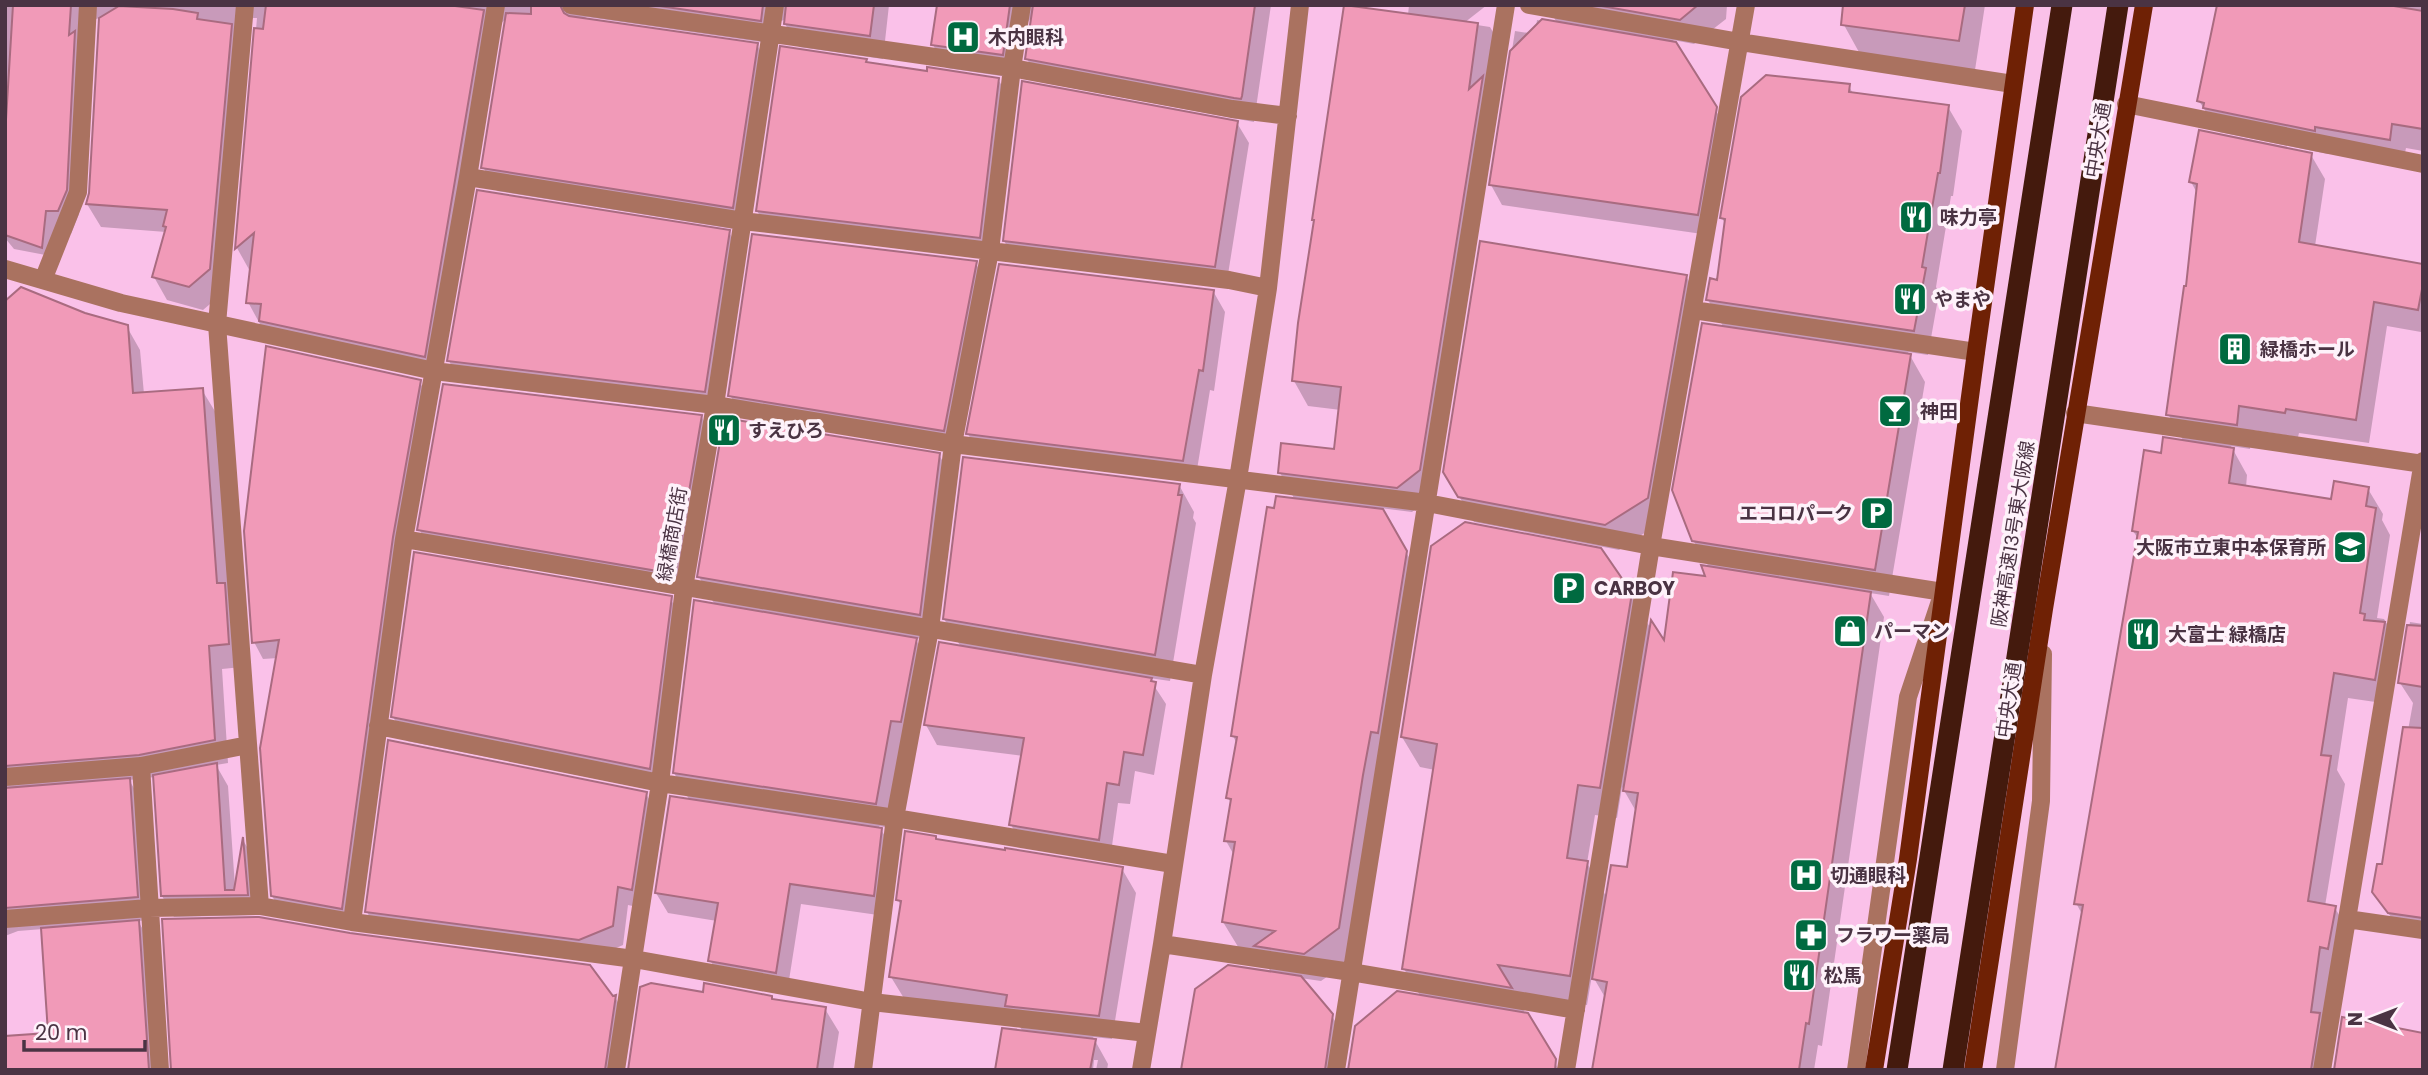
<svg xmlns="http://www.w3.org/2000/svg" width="2428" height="1075" viewBox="0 0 2428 1075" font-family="Poppins,'Noto Sans JP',sans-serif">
<rect width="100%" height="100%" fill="#fac1e9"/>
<path fill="#0003" fill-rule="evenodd" d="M5,5H889L883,59L799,47L785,24L786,19L779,22L774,44L587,17L580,20L757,45L770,68L746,231L497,191L483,167L508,16L498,27L438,380L261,326L248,302L251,273L237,248L257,18H253L246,28L223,293L203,310L167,300L154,277L166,232L101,227L87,204L91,193L100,18L96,19L89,29L79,214L71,234L59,235L56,257L14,249L5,238Z
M939,5H1271L1254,122L1040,82L1027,59L1034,14L1024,27L1015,78L946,68L933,45Z
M1409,5H1487L1464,23L1490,27L1505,52L1434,495L1412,512L1380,508L1423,581L1355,957L1321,981L1300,978L1332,1016L1346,1040L1341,1070H1184L1272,974L1260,953L1240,950L1223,922L1234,855L1226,841L1232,804L1228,798L1237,744L1233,736L1276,510L1295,500L1280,473L1336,451L1341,410L1308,406L1294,381L1315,222L1314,219L1408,15Z
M1547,5H1727L1726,19L1694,44L1673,40L1727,129L1709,235L1502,205L1491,185L1515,31L1535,34L1537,20L1557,23Z
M1846,5H1985L1975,70L1860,54L1844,25Z
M2219,5H2423V151L2406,148L2403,163L2329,151L2328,154L2219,132L2199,101Z
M866,60L868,64L928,73L998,79L1010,100L991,259L770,232L757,211Z
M1849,86L1853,94L1948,107L1962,131L1953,196H1951L1936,287L1939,293L1928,355L1908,352L1925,382L1889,596L1870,593L1884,617L1822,1046L1818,1045L1814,1070H1593L1606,999L1592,975L1587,1005L1514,994L1559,1070H1349L1421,997L1404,969L1435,770L1420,767L1402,737L1630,594L1651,629L1665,644L1708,579L1710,569L1693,540L1724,328L1708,300L1718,282L1726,225L1722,218ZM1622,787L1637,813L1629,869L1607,898L1587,863L1595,815L1617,818Z
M1237,123L1249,143L1226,287L1016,261L1004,241Z
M2311,155L2325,179L2315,246L2423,280L2421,332L2387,326L2369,443L2299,433L2298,437L2252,430L2250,449L2231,446L2247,475L2246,487L2333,501L2368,489L2383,514L2382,520L2390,535L2377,618L2384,619L2399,644L2389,704L2348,698L2337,770L2345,784L2325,906L2335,908L2350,934L2329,1070H2057L2083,916L2076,903L2139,540L2133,531L2162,455L2184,442L2168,414L2187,288L2197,193L2191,182Z
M729,232L741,254L717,414L461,383L449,361Z
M975,262L987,283L955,451L742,416L730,395Z
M1686,276L1700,301L1661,522L1619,550L1474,522L1445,472Z
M1213,291L1225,312L1214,391L1210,390L1195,482L980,455L968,434Z
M5,303L84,315L127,327L140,350L144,394L202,390L216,413L242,667L222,669L228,763L216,765L228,786L235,887L244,842L255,860L259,915L174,917L162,896L155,777L129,780L143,803L150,920L138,921L152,945L159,1070H5L50,1035L43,929L18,931L5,936Z
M419,381L429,398L351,925L282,913L272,896L278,658L263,659L254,642Z
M701,416L714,439L687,596L432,552L419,529Z
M939,455L955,482L935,641L915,638L930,664L890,828L879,826L893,850L885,916L801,904L787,993L722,981L710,960L717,921L668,913L656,893L690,801L674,773L715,605L699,577Z
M1179,485L1194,512L1193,518L1196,523L1170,681L1149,678L1166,704L1154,775L1135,771L1130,804L1118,803L1110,860L1023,845L1011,825L1023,756L937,745L926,725L961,647L944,619Z
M670,598L684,622L663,792L407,741L393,717Z
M2410,622L2423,624V936L2401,932L2374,892L2383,867L2413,703L2400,683Z
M646,794L657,812L642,908L628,905L623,945L591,959L377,931L367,912Z
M937,841L1122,869L1136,893L1112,1039L1093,1037L1108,1064L1107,1070H1096L1098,1060H1094L1093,1070H997L1023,1032L1014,1017L905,1000L891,977L902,907L898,900Z
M704,994L771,997L774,1001L825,1009L839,1032L833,1070H629Z
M615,997L628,1020L621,1070H173Z"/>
<path fill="#f19ab8" stroke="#a96b80" stroke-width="2" d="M13,5H71L69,35L75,31L67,190L58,211H46L42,248L5,235V136Z
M266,5H448L484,10L425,357L259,321L261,304L246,303L254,233L235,249L254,28L263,29Z
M531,5H560L564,13L569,16L758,43L733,208L481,168L506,13L531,14Z
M653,5H763L761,21Z
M786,5H874L870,36L784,24Z
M937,5H1010L1003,55L931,45Z
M1033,5H1255L1242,96L1241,99L1234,98L1025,59Z
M1344,5L1478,23L1469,89L1483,76L1420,470L1397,488L1278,473L1281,443L1334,449L1341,387L1292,381L1298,323L1314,220H1312Z
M1596,5H1698L1680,20Z
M1843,5H1965L1959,41L1841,25Z
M2217,5H2388L2423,11V129L2392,124L2390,140L2315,127V131L2203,108L2204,103L2197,101Z
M119,6L173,9L198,13L197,19L232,24L210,269L189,287L152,277L166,227L163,226L167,210L86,204L89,193L99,18Z
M1542,19L1676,42L1717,107L1698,215L1489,185L1510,51Z
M780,46L867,59L866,62L927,71V67L999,78L980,238L756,211Z
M1766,75L1850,84L1849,92L1949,105L1940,173H1938L1922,267L1926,268L1914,331L1706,300L1710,278L1717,280L1725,219L1720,218L1741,97Z
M1022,81L1238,121L1215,267L1003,241Z
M2199,130L2312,153L2299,242L2423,264V284L2418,310L2374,302L2356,420L2286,409L2285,413L2239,406L2237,425L2166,415L2184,286H2186L2197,184L2189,182Z
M477,190L730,230L705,392L447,361Z
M752,234L977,261L944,431L728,396Z
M1480,241L1687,275L1648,498L1605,525L1458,497L1443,472Z
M999,264L1214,290L1203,371L1199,370L1183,461L966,434Z
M21,287L85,313L128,325L133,393L203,388L217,583H225L229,644L209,646L215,740L139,755L5,766V301Z
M1702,323L1911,354L1875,570L1692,541L1672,490Z
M266,346L421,380L393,537L342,909L271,896L260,748L279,640L252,643L244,531Z
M443,384L702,415L675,574L417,530Z
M724,418L940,453L920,615L697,577Z
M2163,437L2234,448L2229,483L2331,499L2334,481L2369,487L2366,506L2376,508L2360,613L2365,614L2364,620L2385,622L2375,680L2334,673L2321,755L2331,756L2308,901L2336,906L2328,949L2320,947L2311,1012L2320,1013L2311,1070H2055L2083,905L2074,904L2138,532L2132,531L2144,450L2161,453Z
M963,457L1180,484L1178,495H1182L1155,655L943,619Z
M1276,496L1383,509L1407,551L1378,733L1371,732L1363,775L1339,928L1304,954L1254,946L1275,931L1222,922L1235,842L1224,841L1231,799L1226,798L1237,737L1231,736L1267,507L1274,508Z
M1465,522L1601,548L1632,593L1600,788L1578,785L1567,858L1588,861L1570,976L1498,965L1512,988L1402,969L1437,744L1401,737L1431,546Z
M414,552L672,596L650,769L391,717Z
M1701,565L1871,592L1809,1024L1806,1023L1799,1070H1592L1607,982L1592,979L1611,865L1627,867L1638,793L1623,791L1651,620L1664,640L1673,572L1705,576Z
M694,600L917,638L901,722L891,721L876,804L673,773Z
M2407,625L2423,626V687L2398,683Z
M939,642L1152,678L1151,681L1156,682L1143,755L1124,752L1119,785L1107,783L1099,840L1009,825L1024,738L924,725Z
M2403,727L2423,728V918L2388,913L2372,892L2377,864H2382Z
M388,740L647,792L632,890L618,887L613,926L579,940L365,912Z
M217,763L225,890H234L243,837L248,895L161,896L153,775Z
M130,778L138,897L5,908V788Z
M670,796L882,828L874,896L790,884L776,973L708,961L718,903L655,893Z
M905,831L936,836V839L1005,850V848L1123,867L1099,1016L1005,1006L1007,995L889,977L901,901L896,900Z
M259,917L350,933L590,965L613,996L616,995L605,1070H171L162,919Z
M139,920L149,1070H5V1036L48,1033L41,928Z
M1228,965L1301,976L1333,1014L1325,1070H1181L1195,989Z
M651,983L703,992L704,983L772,996V999L826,1007L817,1070H628L640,987Z
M1397,991L1528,1013L1556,1059L1555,1070H1348L1355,1026Z
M2342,1017L2423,1033V1070H2334Z
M1002,1028L1096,1039L1090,1070H995Z"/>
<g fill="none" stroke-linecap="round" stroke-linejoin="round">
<path stroke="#aa7260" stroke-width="18" d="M245,5L217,324L260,906
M571,5L1012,68L1232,109L1288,116
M1529,5L1740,42L2013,84
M2126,104L2423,164
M468,177L743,221L1229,280L1268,288
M5,269L121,303L434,371L715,405L953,444L1427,503L1651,546L1943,592L1908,697L1856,1070
M43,280L78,192L88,5
M1693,310L1976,352
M2075,413L2423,464
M404,539L1203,675
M378,726L660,783L895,818L1173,864
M141,766L160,1070
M5,777L141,766L248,745
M5,919L149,908L260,906L352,922L634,959L872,1002L1147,1033
M2347,919L2423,930
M352,922L404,539L468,177L496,5
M1162,944L1351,972L1576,1010
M616,1070L660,783L684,588L715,405L775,5
M863,1070L895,818L930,629L953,444L990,251L1012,68L1022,5
M1141,1070L1162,944L1203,675L1238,479L1268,288L1300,5
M1336,1070L1506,5
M1566,1070L1651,546L1746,5
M2005,1070L2041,801L2043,654
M2322,1070L2423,461"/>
<path stroke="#6f2105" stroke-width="18" d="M1874,1070L1908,859L1976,352L2025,5
M1973,1070L2044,609L2144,5"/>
<path stroke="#441a0d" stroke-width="21" d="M1897,1070L2062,5
M1953,1070L2118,5"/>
</g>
<defs>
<g id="hospital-square" transform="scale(1.75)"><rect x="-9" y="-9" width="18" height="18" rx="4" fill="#006a40" stroke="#fef2fa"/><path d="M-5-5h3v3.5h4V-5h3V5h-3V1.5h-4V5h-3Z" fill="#fff"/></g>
<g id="restaurant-square" transform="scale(1.75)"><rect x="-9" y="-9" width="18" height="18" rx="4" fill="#006a40" stroke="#fef2fa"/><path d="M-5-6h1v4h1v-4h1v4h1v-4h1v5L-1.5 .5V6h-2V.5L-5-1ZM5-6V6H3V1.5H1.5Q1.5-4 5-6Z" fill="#fff"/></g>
<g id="building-square" transform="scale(1.75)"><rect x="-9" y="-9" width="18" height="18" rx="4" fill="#006a40" stroke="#fef2fa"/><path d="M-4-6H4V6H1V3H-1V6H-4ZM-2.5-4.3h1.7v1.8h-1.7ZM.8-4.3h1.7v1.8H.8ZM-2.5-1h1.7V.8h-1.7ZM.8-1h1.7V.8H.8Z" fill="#fff"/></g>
<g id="bar-square" transform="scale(1.75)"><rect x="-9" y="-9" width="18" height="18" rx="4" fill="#006a40" stroke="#fef2fa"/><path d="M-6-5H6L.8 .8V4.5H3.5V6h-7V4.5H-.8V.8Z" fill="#fff"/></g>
<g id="parking-square" transform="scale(1.75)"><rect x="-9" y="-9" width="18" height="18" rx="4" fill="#006a40" stroke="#fef2fa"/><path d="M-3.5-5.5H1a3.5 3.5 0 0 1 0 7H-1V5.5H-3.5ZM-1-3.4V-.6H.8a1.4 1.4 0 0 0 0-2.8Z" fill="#fff"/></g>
<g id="school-square" transform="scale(1.75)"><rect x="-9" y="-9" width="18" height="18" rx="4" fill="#006a40" stroke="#fef2fa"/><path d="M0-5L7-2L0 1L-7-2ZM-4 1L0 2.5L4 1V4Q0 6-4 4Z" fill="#fff"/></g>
<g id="shop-square" transform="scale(1.75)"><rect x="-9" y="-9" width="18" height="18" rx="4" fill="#006a40" stroke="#fef2fa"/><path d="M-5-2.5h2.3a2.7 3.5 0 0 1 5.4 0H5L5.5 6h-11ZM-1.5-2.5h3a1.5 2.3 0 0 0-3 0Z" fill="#fff"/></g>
<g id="pharmacy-square" transform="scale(1.75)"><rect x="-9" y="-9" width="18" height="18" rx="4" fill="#006a40" stroke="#fef2fa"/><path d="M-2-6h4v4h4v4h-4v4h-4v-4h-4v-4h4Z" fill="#fff"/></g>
</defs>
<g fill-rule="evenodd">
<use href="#hospital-square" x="963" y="37"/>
<use href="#restaurant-square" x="1916" y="217"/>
<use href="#restaurant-square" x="1910" y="299"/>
<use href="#building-square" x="2235" y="349"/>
<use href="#bar-square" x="1895" y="411"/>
<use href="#restaurant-square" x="724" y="430"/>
<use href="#parking-square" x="1877" y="513"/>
<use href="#school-square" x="2350" y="547"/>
<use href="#parking-square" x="1569" y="588"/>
<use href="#shop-square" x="1850" y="631"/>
<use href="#restaurant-square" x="2143" y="634"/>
<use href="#hospital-square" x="1806" y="875"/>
<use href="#pharmacy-square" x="1811" y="935"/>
<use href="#restaurant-square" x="1799" y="975"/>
</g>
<g text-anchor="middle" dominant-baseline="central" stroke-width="7" stroke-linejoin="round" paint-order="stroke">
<g font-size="19" font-weight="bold" fill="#4a3343" stroke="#fef2fa" text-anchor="start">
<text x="988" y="37">木内眼科</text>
<text x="1940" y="217">味力亭</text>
<text x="1934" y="299">やまや</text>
<text x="2260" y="349">緑橋ホール</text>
<text x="1920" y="411">神田</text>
<text x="748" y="430">すえひろ</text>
<text x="1853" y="513" text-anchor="end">エコロパーク</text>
<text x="2326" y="547" text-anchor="end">大阪市立東中本保育所</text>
<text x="1594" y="588">CARBOY</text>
<text x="1874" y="631">パーマン</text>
<text x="2168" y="634">大富士 緑橋店</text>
<text x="1830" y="875">切通眼科</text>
<text x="1836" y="935">フラワー薬局</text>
<text x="1824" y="975">松馬</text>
</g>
<g font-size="19" fill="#4a3343" stroke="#fef2fa">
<text transform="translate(2098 140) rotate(-81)">中央大通</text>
<text transform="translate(672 534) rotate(-80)">緑橋商店街</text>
<text transform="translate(2013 534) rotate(-81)">阪神高速13号東大阪線</text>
<text transform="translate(2009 700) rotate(-82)">中央大通</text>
</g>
</g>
<rect width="2428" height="1075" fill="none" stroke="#4a3343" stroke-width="14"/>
<g transform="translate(2372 1019) rotate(270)" stroke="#fef2fa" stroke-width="5" paint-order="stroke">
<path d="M0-5L12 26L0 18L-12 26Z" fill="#4a3343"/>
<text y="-10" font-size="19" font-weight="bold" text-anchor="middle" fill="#4a3343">N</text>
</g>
<path d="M24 1040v10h121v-10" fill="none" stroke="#4a3343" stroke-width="3.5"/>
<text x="35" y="1040" font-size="21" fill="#4a3343" stroke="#fef2fa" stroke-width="5" paint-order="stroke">20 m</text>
</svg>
